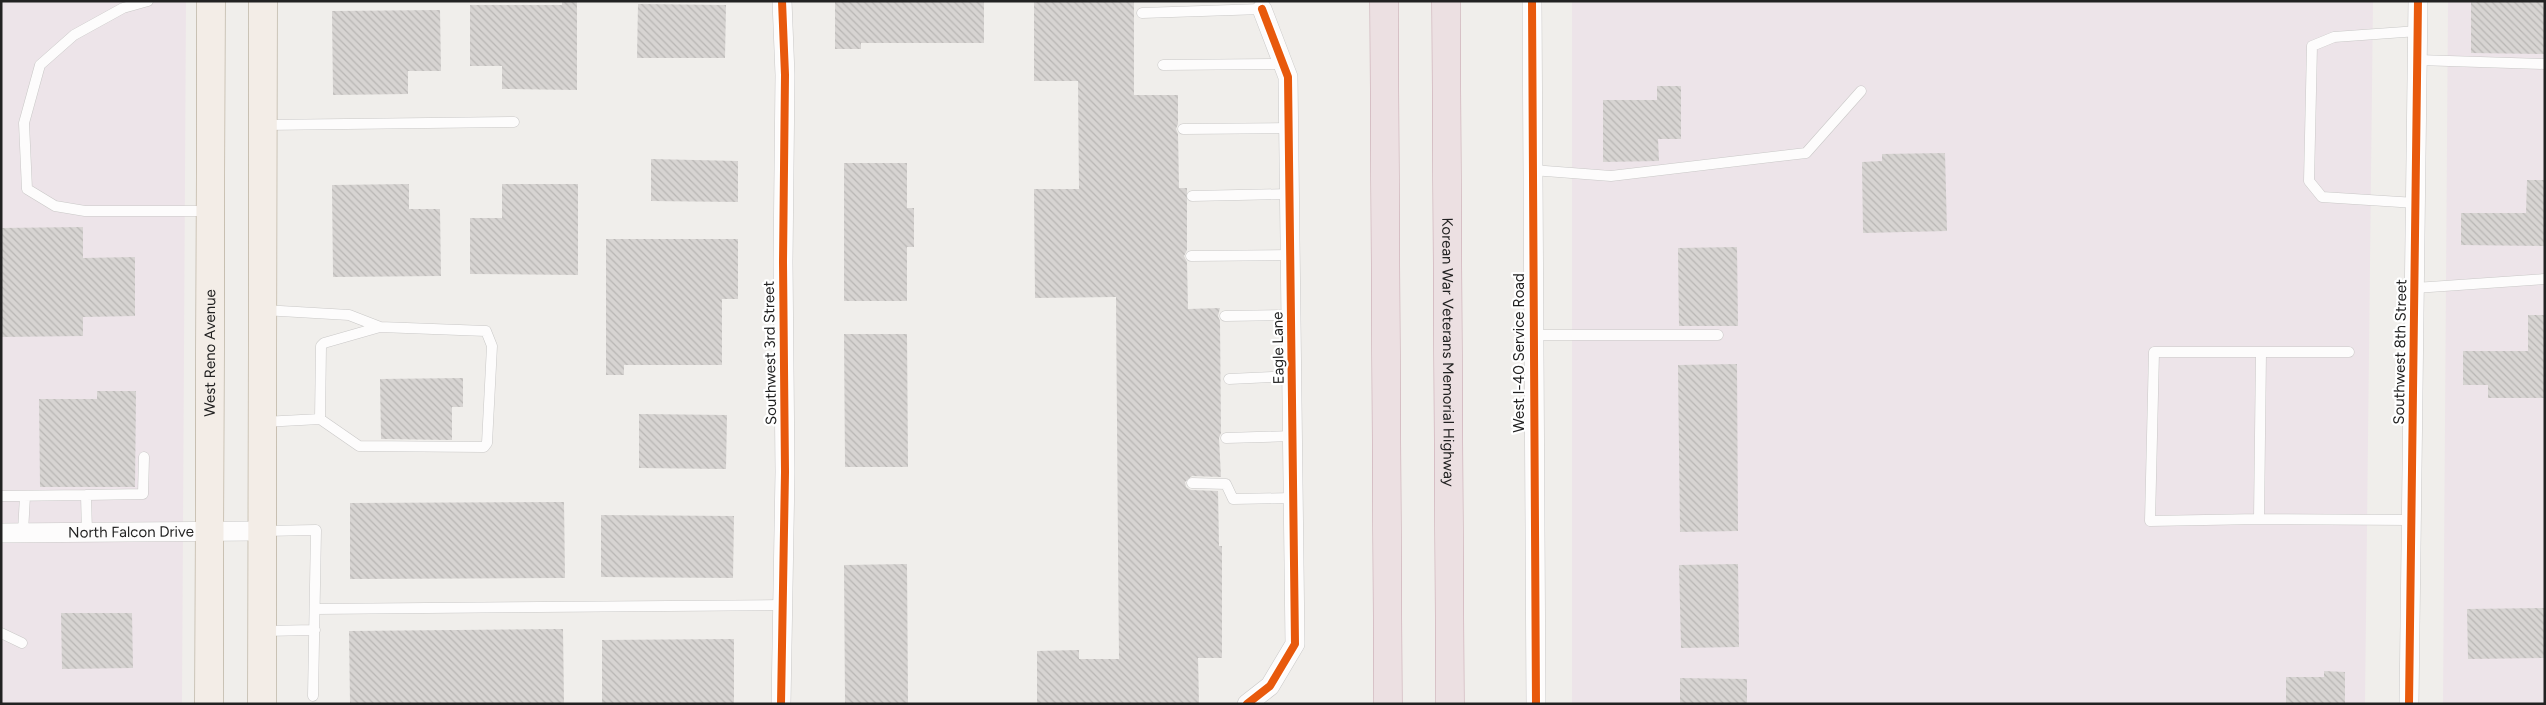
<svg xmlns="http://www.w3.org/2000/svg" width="2546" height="705" viewBox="0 0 2546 705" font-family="Figtree,sans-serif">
<defs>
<pattern id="building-back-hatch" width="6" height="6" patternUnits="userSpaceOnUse" patternTransform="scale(1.25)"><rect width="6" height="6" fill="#d7d4d2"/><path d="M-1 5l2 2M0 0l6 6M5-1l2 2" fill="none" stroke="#b8b6b4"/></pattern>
</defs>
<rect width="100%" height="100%" fill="#f0eeeb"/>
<path fill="#ede4e9" d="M1,1H186L182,704H1Z
M1572,1H2373L2365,704H1572Z
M2448,1H2545V704H2443Z"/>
<path fill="url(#building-back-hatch)" d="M562,1H577V90L502,89V66H470V5H562Z
M835,1H984V43H861V49H835Z
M1034,1H1134V95H1178V124L1176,129L1178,134L1179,188H1187V250L1184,256L1187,262L1188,309L1220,308L1218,316L1220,321L1221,433L1219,438L1221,477L1192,476L1185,482L1186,487L1191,490L1218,491L1219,546H1222V658H1198L1199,704H1037V651L1079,650V659H1119L1118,547L1116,297L1035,298L1034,189H1079L1078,81H1034Z
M2471,1H2545V54L2471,53Z
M638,4L726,5L725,58H637Z
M440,10L441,71H408V94L333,95L332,11Z
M1657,86H1681V139H1658L1659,161L1603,162V100H1657Z
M1945,153L1947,231L1863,233L1862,162L1882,161V154Z
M651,159L738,161V202L651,201Z
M844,163H907V208H914V247H907V301H844Z
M2527,180H2545V246L2461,245V213H2526Z
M409,184V209H440L441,276L333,277L332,185Z
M502,184H578V275L470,274V218H502Z
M83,227V258L135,257V316L83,317V336L1,337V228Z
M606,239H738V299H722V365H624V375H606Z
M1737,247L1738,326H1679L1678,248Z
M2528,315H2545V398H2488V385H2463V351H2528Z
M844,334H907L908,467H845Z
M1737,364L1738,531L1680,532L1678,365Z
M463,378V407H452V440L381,439L380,379Z
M97,391H136L135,487H40L39,399H97Z
M639,414L727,415L726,469L639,468Z
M564,502L565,578L350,579V503Z
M601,515L734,516L733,578L601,577Z
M907,564L908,704H845L844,565Z
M1738,564L1739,647L1681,648L1679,565Z
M2545,608V658L2468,659L2467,609Z
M61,613H132L133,668L62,669Z
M563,629L564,704H350L349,631Z
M734,639V704H602V640Z
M2324,671L2345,672V704H2286V677H2324Z
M1680,678L1747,679V704H1680Z"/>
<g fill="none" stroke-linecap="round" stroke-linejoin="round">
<g stroke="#c9c8c7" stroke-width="11">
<path id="lane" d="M148,1L123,8L74,35L40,65L24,123L27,189L55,206L85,211H209
M1142,13L1262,9
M2418,60L2545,64
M1163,65L1284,64
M264,125L514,122
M1183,129L1289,128
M1532,170L1611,176L1806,153L1861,91
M1192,196L1290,194
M2416,203L2322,197L2309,181L2312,46L2334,37L2418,31
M1191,256L1291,255
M2415,288L2545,279
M263,310L349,315L380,327
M1225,316L1291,315
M1533,335H1718
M2349,352H2154L2150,521L2259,519L2412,520
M1229,379L1292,376
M263,422L320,419L321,346L324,343L380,327L486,331L492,346L487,443L484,447L359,446L320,419
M1226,438L1293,436
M1192,483L1226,484L1233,499L1293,498
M86,495L143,494L144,457
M1,496L86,495L87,533
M2259,519L2261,352
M263,531L316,530L313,696
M23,532L25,496
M315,609L783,605
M263,631L315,630
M1,633L22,643"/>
</g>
<g stroke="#c9c8c7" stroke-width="20">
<g id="street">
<path d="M1532,1L1536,704"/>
<path id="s1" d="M1,533L262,531"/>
<path d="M781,704L785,472L783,262L785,75L782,1"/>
<path d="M1247,704L1270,686L1295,644L1288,77L1262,9"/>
<path d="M2409,704L2418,1"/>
</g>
</g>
<g stroke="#a79c86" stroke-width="29">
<g id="primary">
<path id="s2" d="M209,704L211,1"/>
<path d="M262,704L263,1"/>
</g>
</g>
<g stroke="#c5a2ac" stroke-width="29">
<g id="highway">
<path d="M1384,1L1388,704"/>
<path id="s3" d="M1446,1L1450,704"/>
</g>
</g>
<use href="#lane" stroke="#fdfcfc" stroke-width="10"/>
<use href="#street" stroke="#fdfcfc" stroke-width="19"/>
<use href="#primary" stroke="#f3ede7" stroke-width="28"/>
<use href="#highway" stroke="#ece0e2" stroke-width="28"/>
<g stroke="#fff" stroke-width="11">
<path id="cycleway" d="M1532,1L1536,704
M781,704L785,472L783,262L785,75L782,1
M1247,704L1270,686L1295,644L1288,77L1262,9
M2409,704L2418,1"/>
</g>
<use href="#cycleway" stroke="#e8590c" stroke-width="8"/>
</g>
<g text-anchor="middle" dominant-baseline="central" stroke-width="4.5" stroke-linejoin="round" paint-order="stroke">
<g font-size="15" fill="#222" stroke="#fff">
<text transform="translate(1278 348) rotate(-91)">Eagle Lane</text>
<text stroke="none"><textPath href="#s3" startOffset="351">Korean War Veterans Memorial Highway</textPath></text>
<text transform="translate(2400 352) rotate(-89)">Southwest 8th Street</text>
<text stroke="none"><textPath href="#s2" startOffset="351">West Reno Avenue</textPath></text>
<text transform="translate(770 353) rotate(-91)">Southwest 3rd Street</text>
<text transform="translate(1519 353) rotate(-90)">West I-40 Service Road</text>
<text stroke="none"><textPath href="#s1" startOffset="130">North Falcon Drive</textPath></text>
</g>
</g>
<rect width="2546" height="705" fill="none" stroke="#222222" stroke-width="5"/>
</svg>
